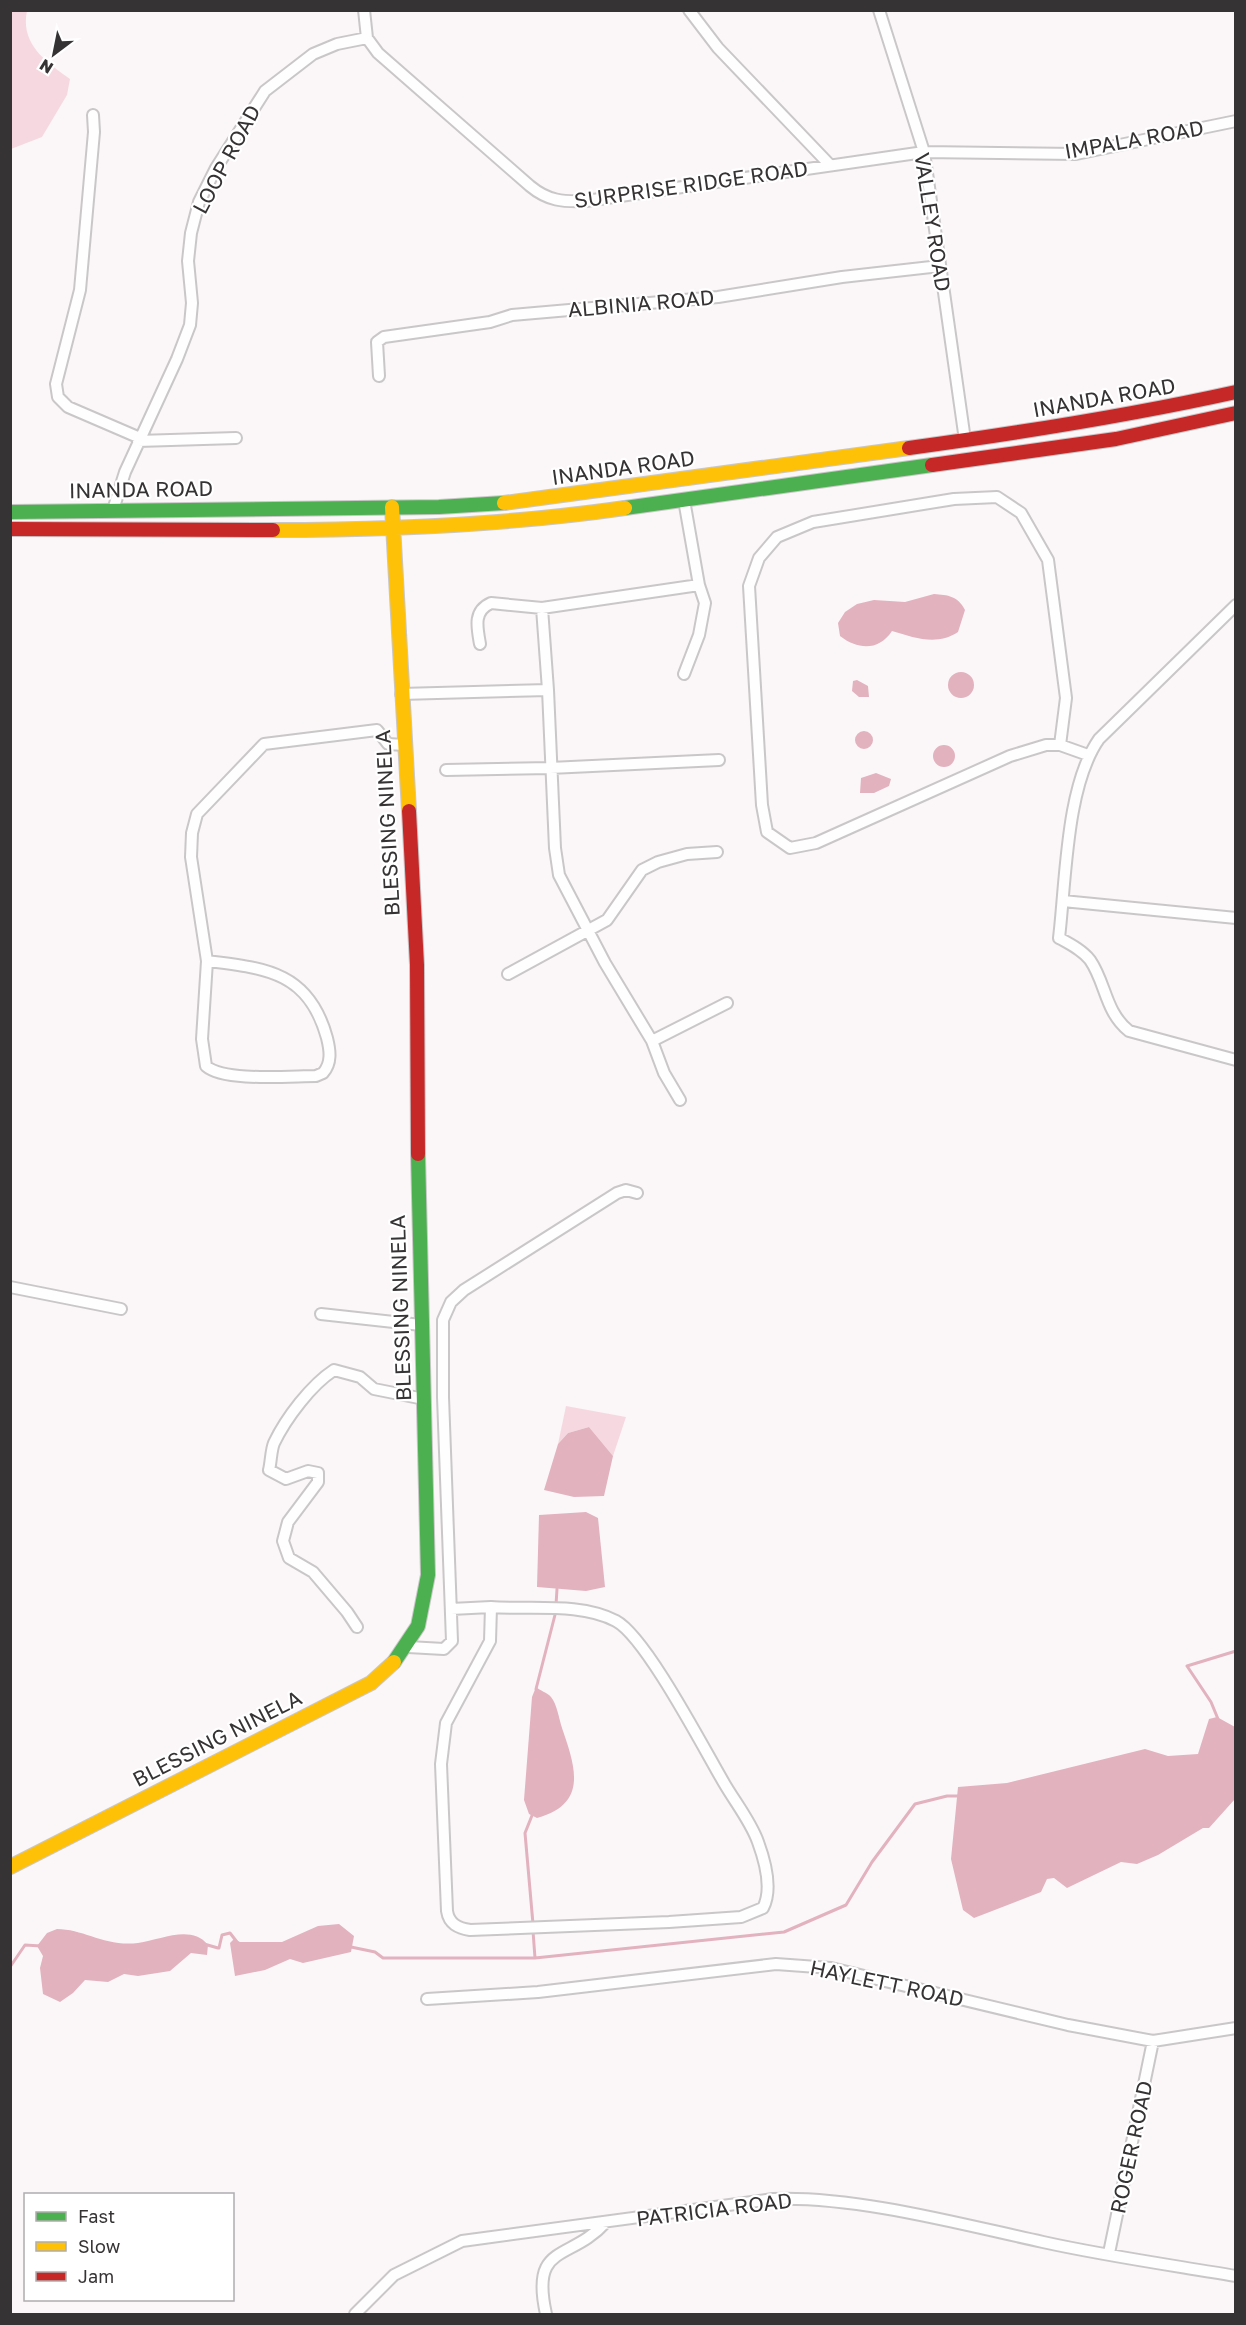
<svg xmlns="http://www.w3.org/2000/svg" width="1246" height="2325" viewBox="0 0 1246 2325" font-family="'Golos Text',sans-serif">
<rect width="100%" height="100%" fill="#fbf7f8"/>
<path fill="#f6d9e0" d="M11,10L27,11C20,44 46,62 70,79L67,95L42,137L11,149Z
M566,1406L626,1417L613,1456L589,1427L568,1433L558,1444Z"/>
<path fill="#e2b2bf" d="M934,594C948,595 958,596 965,610L958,632C937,646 915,638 892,631C879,651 858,650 840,636L838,623L845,612L857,604L874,600L905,602Z
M948 685a13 13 0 1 1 26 0a13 13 0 1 1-26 0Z
M857,680L868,686L869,697H859L852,691L853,681Z
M855 740a9 9 0 1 1 18 0a9 9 0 1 1-18 0Z
M933 756a11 11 0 1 1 22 0a11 11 0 1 1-22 0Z
M876,773L891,779L889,786L874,793H860L861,778Z
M589,1427L613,1456L604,1496L574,1497L544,1490L558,1444L568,1433Z
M586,1512L598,1518L605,1587L586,1591L537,1587L539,1515Z
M536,1687C540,1691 547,1692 551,1697C557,1704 559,1719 562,1728C575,1766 589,1804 537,1818L529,1814L524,1800L532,1697Z
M1217,1717L1235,1727V1799L1209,1828H1203L1158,1855L1137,1864L1121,1862L1067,1888L1054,1878L1047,1879L1041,1892L974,1918L963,1910L951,1859L958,1787L1007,1783L1145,1749L1168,1756L1198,1754L1209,1719Z
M339,1924L354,1936L351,1952L303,1963L290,1959L265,1970L235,1976L230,1943L234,1939L240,1942H282L318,1926Z
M57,1929C84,1929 105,1947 138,1943C161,1940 191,1924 208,1945L207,1955L191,1953L170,1971L138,1976L124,1974L108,1982L85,1980L73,1993L60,2002L43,1994L40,1968L43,1956L37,1946L47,1933Z"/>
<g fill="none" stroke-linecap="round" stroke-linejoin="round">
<path stroke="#e2b2bf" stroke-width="3" d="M556,1605L557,1589
M536,1689L556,1611
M1218,1719L1211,1702L1187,1666L1236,1651
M533,1924L525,1833L533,1813
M533,1931L535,1958
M204,1944L218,1948
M351,1947L375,1952L383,1958H535L784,1932L846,1905L872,1862L915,1804L947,1796H958
M219,1948L222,1935L230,1933L237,1942
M10,1967L25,1945L41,1946"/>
<g stroke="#cac7c8" stroke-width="14">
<path id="street" d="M364,10L367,38L378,53L530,186C548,201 563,202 586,201L924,152L1076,154L1236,121
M689,10L718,48L829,164
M879,10L924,152L965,440
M93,115L94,132L80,290L56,384L58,397L68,407L140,438
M379,376L377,342L384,337L490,322L512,315L718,297L842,277L940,266
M138,441L236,438
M684,500L699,585L705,603L699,635L684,674
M113,510L125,472L177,359L190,325L192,303L188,261L191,233L199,202L216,168L265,91L313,54L337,44L367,38
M1236,605L1099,739C1066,786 1066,879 1059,938C1070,944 1082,950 1090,960C1106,983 1105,1012 1129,1031L1236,1060
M542,608L548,690L555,848L559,875L605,963L652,1041L664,1073L680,1100
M480,644C477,627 473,611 491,603L542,608L699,585
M401,694L548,690
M1060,745L1066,698L1048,560L1021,513L997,497L954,499L813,522L777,537L759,558L749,586L762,805L767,832L790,848L816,843L1010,756L1046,745H1060L1088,755
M446,770L550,768L719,760
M1063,901L1236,918
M207,961C266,968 309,972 327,1038C330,1050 332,1063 323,1073L316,1076C290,1076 224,1082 206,1066L202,1039L207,961L191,857L192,833L197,814L264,744L377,730L388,744L404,745
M508,974L607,920L642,870L658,862L687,854L717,852
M652,1041L727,1003
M10,1287L121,1309
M321,1314L421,1325
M491,1607C530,1610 580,1602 616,1621C646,1637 704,1749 724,1783C735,1802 751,1822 758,1842C765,1861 773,1889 763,1908L741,1917L669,1922L470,1930C458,1928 449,1924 447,1911L441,1764L446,1723L490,1641Z
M451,1609L491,1607
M357,1627L347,1612L313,1572L289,1558L283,1541L288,1522L318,1482V1473L308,1471L286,1479L269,1470C271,1462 271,1450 274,1443C286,1418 311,1385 334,1370L360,1377L374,1389L424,1399
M408,1647L444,1649L452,1641L443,1397V1320L451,1302L464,1290L617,1193L626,1190L637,1193
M427,1999L538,1992L776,1964L831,1968L1068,2025L1153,2041L1236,2028
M1109,2253L1153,2041
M355,2314L394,2275L462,2241L773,2199C857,2196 960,2224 1043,2242C1106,2256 1171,2265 1236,2276
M546,2314C530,2242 570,2262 606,2222"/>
</g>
<g stroke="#cac7c8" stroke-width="16">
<path id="fast" d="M625,508L932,465
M10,512L439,507L504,503
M394,1662L418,1626L428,1575L418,1154"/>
</g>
<g stroke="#cac7c8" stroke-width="16">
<path id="slow" d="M504,503L909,448
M392,507L409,811
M273,530C393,530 507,525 625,508
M10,1867L371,1683L394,1662"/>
</g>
<g stroke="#cac7c8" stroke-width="16">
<path id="jam" d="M909,448C1019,433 1128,416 1236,392
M932,465L1116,439L1236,413
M10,529L273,530
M409,811L417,965L418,1154"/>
</g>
<use href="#street" stroke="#fefefe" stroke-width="10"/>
<use href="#fast" stroke="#4caf50" stroke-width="14"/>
<use href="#slow" stroke="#ffc107" stroke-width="14"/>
<use href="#jam" stroke="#c62828" stroke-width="14"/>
</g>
<g text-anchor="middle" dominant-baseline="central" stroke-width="4.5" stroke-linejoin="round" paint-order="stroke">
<g font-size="21" fill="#363334" stroke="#fff">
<text transform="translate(1134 139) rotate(-10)">IMPALA ROAD</text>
<text transform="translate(226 159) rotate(-62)">LOOP ROAD</text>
<text transform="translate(691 184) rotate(-8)">SURPRISE RIDGE ROAD</text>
<text transform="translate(933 222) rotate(81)">VALLEY ROAD</text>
<text transform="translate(641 303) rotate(-5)">ALBINIA ROAD</text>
<text transform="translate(1104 397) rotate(-10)">INANDA ROAD</text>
<text transform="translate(623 467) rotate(-8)">INANDA ROAD</text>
<text transform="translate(141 489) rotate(-1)">INANDA ROAD</text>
<text transform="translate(387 823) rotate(-93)">BLESSING NINELA</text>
<text transform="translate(400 1308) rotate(-92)">BLESSING NINELA</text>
<text transform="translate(217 1738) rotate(-27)">BLESSING NINELA</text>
<text transform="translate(887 1983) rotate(12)">HAYLETT ROAD</text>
<text transform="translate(1131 2147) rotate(-78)">ROGER ROAD</text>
<text transform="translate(714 2209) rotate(-7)">PATRICIA ROAD</text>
</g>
</g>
<rect width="1246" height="2325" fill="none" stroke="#363334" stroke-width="24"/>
<rect x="24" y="2193" width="210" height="108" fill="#ffffff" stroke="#afadae" stroke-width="1.5"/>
<rect x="36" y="2212" width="30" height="9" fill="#4caf50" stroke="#afadae" stroke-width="1.5"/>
<text x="78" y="2223" font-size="18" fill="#363334">Fast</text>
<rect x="36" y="2242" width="30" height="9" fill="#ffc107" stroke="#afadae" stroke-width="1.5"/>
<text x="78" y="2253" font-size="18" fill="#363334">Slow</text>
<rect x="36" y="2272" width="30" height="9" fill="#c62828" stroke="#afadae" stroke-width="1.5"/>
<text x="78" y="2283" font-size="18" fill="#363334">Jam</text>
<g transform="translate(54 54) rotate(212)" stroke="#ffffff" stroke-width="4.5" paint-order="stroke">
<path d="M0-4.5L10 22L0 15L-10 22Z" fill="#363334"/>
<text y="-9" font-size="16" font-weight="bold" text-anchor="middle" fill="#363334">N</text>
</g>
</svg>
